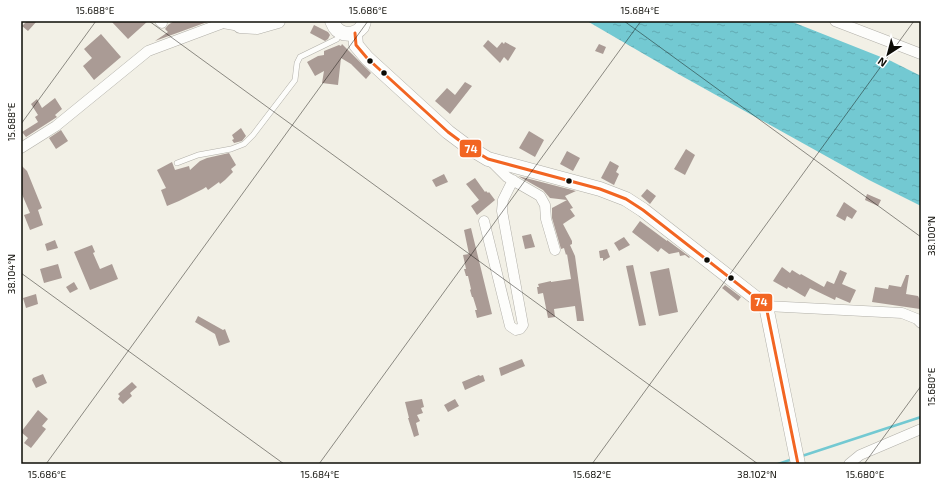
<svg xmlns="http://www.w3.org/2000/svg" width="942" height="485" viewBox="0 0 942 485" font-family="'Exo 2',sans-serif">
<defs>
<pattern id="water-ripples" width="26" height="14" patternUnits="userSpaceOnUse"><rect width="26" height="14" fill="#73c9d2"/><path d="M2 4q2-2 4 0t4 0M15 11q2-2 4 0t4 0" fill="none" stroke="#62abb3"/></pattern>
</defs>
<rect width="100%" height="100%" fill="#f2f0e6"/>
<path fill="url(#water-ripples)" d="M587,21H790L891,61L921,76V206L869,180L680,75Z"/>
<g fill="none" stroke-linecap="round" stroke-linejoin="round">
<path stroke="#73c9d2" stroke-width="2.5" d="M802,456L921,417
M778,464L793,459"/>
</g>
<path fill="#aa9b95" d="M27,21H37L28,31L22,26Z
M111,21H148L128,39Z
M174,21H210L155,41L168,32L165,29L168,25Z
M314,25L328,32L330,35L328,39L325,41L310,33Z
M101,34L121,57L94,80L83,66L92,58L84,49Z
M488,40L497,48L502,42L504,44L505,42L516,48L508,61L504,57L500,63L483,46Z
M342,44L371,73L366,79L351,64L341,58L338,85L322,83L324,71L315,76L307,62L318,56L324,55V51L339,45L341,46Z
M599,44L606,47L603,54L595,51Z
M465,82L472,86L450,114L435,101L447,88L455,95Z
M55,98L62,109L55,115L57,117L26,137L22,132L38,122L35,117L38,115L31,104L37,99L42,108Z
M241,128L246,136L242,141L234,143L232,140L234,139L232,135Z
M61,130L68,141L56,149L49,138Z
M529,131L544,140L535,157L519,148Z
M686,149L695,155L685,175L674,169Z
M567,151L580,158L573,171L560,164Z
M229,153L236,165L231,169L233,172L225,180L220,184L219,182L208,190L206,187L203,189L179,201L167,206L161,190L166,188L157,170L172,162L175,170L189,166L190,170L200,161L207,158Z
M610,161L619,166L616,172L619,174L614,185L601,178Z
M21,165L27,171L42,208L38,210L43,225L30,230L24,215L30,213L21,192Z
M444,174L448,182L436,187L432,180Z
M518,176L576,191L565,196L573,208L570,209L575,216L563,224L572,241V244L570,245L575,256L584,321H577L575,306L554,309L555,317L548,318L543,293L538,294L537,287H539L538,284L551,281V282L571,279L567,254L566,255L564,248L561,249L552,218V208L567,200L550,198L543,190Z
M475,178L485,192L486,191L488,193L489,192L495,200L477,215L471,206L479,200L466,184Z
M647,189L656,196L650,204L641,196Z
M867,194L881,200L878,206L865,200Z
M844,202L857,211L852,219L847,216L845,221L836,216Z
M640,221L667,241V240L690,257L689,258L685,255L680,256L679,252L669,254L661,248L658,252L632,232Z
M471,228L492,314L477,318L475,310H477L473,297H472L470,290L471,289L468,276H466L464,269H466L463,255L469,254L464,230Z
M531,234L535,247L525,249L522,236Z
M624,237L630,245L619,251L614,243Z
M55,240L58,248L47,251L45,244Z
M92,245L95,252L93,253L100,269L112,264L118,279L90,290L74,252Z
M607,249L610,257L603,261V258H600L599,251Z
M58,264L62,278L44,283L40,269Z
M633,265L646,325L639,326L626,266Z
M782,267L790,273L792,270L800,275L801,274L824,287L827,281L834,284L840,270L847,273L842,284L856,290L850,303L836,297L835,300L810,288L805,297L788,287L787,289L773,281Z
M669,268L678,312L659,316L650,272Z
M906,275H909L906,294L918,296L921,302L920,309L872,302L875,287L888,289L889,285L901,287Z
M74,282L78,289L70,293L66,287Z
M725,285L741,297L738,301L722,288Z
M36,294L38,304L26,308L23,298Z
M198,316L223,330L225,329L230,342L219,346L215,334L195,322Z
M522,359L525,366L501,376L499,368Z
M43,374L47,383L36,388L32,380L33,378Z
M479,375L480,376L483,375L485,381L465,390L462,382Z
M132,382L137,387L130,393L132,396L123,404L118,399L120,396L118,394Z
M422,399L424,407L421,408L423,413L417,415L420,421L416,423L419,435L414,437L408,418H409L405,402Z
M455,399L459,406L448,412L444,405Z
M38,410L48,419L42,426L46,429L31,448L24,443L28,438L21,432Z"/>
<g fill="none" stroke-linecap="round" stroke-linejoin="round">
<g stroke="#b1afa8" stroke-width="6">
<path id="lane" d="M177,163L198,155L231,149L244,144L253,135L295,80L297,63L300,57L337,39L340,33"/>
</g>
<g stroke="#b1afa8" stroke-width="11">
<path id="street" d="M160,21L162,23
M835,21L921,54
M21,148L56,126L148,51L223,23L240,26
M490,160L507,177L540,196L545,205L546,219L555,250
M484,221L510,326L516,330L520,329L523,325L502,211L503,200L513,180
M766,306L902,313L917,319L921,323
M849,464L860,455L921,429"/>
</g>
<g stroke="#b1afa8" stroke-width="15">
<path id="secondary" d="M236,21L240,26L257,27L278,21
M332,21C333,23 334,25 335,27C341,36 355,36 362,27C363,25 364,23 364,21
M355,33L356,45L367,58L448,132L468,147L488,159L600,189L626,199L643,210L766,306L798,464"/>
</g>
<use href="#lane" stroke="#fdfdfb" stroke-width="5"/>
<use href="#street" stroke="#fdfdfb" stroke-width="10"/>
<use href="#secondary" stroke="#fdfdfb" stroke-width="14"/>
<g stroke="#fff" stroke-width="6">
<path id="bus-1" d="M355,33L356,45L367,58L448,132L468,147L488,159L600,189L626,199L643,210L766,306L798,464"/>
</g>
<use href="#bus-1" stroke="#f26522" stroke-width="3"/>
</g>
<path fill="none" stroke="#0d0c06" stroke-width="1" stroke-opacity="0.45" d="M149,21L758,464M624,21L921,237M21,124L96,21M21,273L284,464M46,464L368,21M319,464L641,21M592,464L914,21M864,464L921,386"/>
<g fill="#0d0c06" stroke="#fff" stroke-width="1.5">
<circle cx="370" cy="61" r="3.5"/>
<circle cx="384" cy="73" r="3.5"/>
<circle cx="569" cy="181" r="3.5"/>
<circle cx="707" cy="260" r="3.5"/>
<circle cx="731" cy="278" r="3.5"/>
</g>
<g stroke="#fff" stroke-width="1.5">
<rect x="459" y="139" width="23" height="19" rx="4" fill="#f26522"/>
<rect x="750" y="293" width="23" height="19" rx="4" fill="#f26522"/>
</g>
<g font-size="11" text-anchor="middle" font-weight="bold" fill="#fff">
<text x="471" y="153">74</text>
<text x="761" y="306">74</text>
</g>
<rect width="942" height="485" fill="none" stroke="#ffffff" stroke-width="44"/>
<g transform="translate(888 54) rotate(216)" stroke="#ffffff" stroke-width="3" paint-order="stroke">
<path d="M0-3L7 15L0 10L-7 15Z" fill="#0d0c06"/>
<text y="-6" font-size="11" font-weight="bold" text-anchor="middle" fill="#0d0c06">N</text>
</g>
<rect x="22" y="22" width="898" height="441" fill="none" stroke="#0d0c06" stroke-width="1.5"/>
<g font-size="10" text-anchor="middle" fill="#0d0c06">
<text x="95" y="14">15.688°E</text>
<text x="368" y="14">15.686°E</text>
<text x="640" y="14">15.684°E</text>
<text transform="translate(11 122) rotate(-90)" y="4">15.688°E</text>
<text transform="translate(931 236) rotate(-90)" y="4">38.100°N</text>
<text transform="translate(11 274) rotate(-90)" y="4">38.104°N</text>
<text transform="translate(931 387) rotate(-90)" y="4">15.680°E</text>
<text x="47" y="478">15.686°E</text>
<text x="320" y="478">15.684°E</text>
<text x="592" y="478">15.682°E</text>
<text x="757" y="478">38.102°N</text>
<text x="865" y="478">15.680°E</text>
</g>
</svg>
